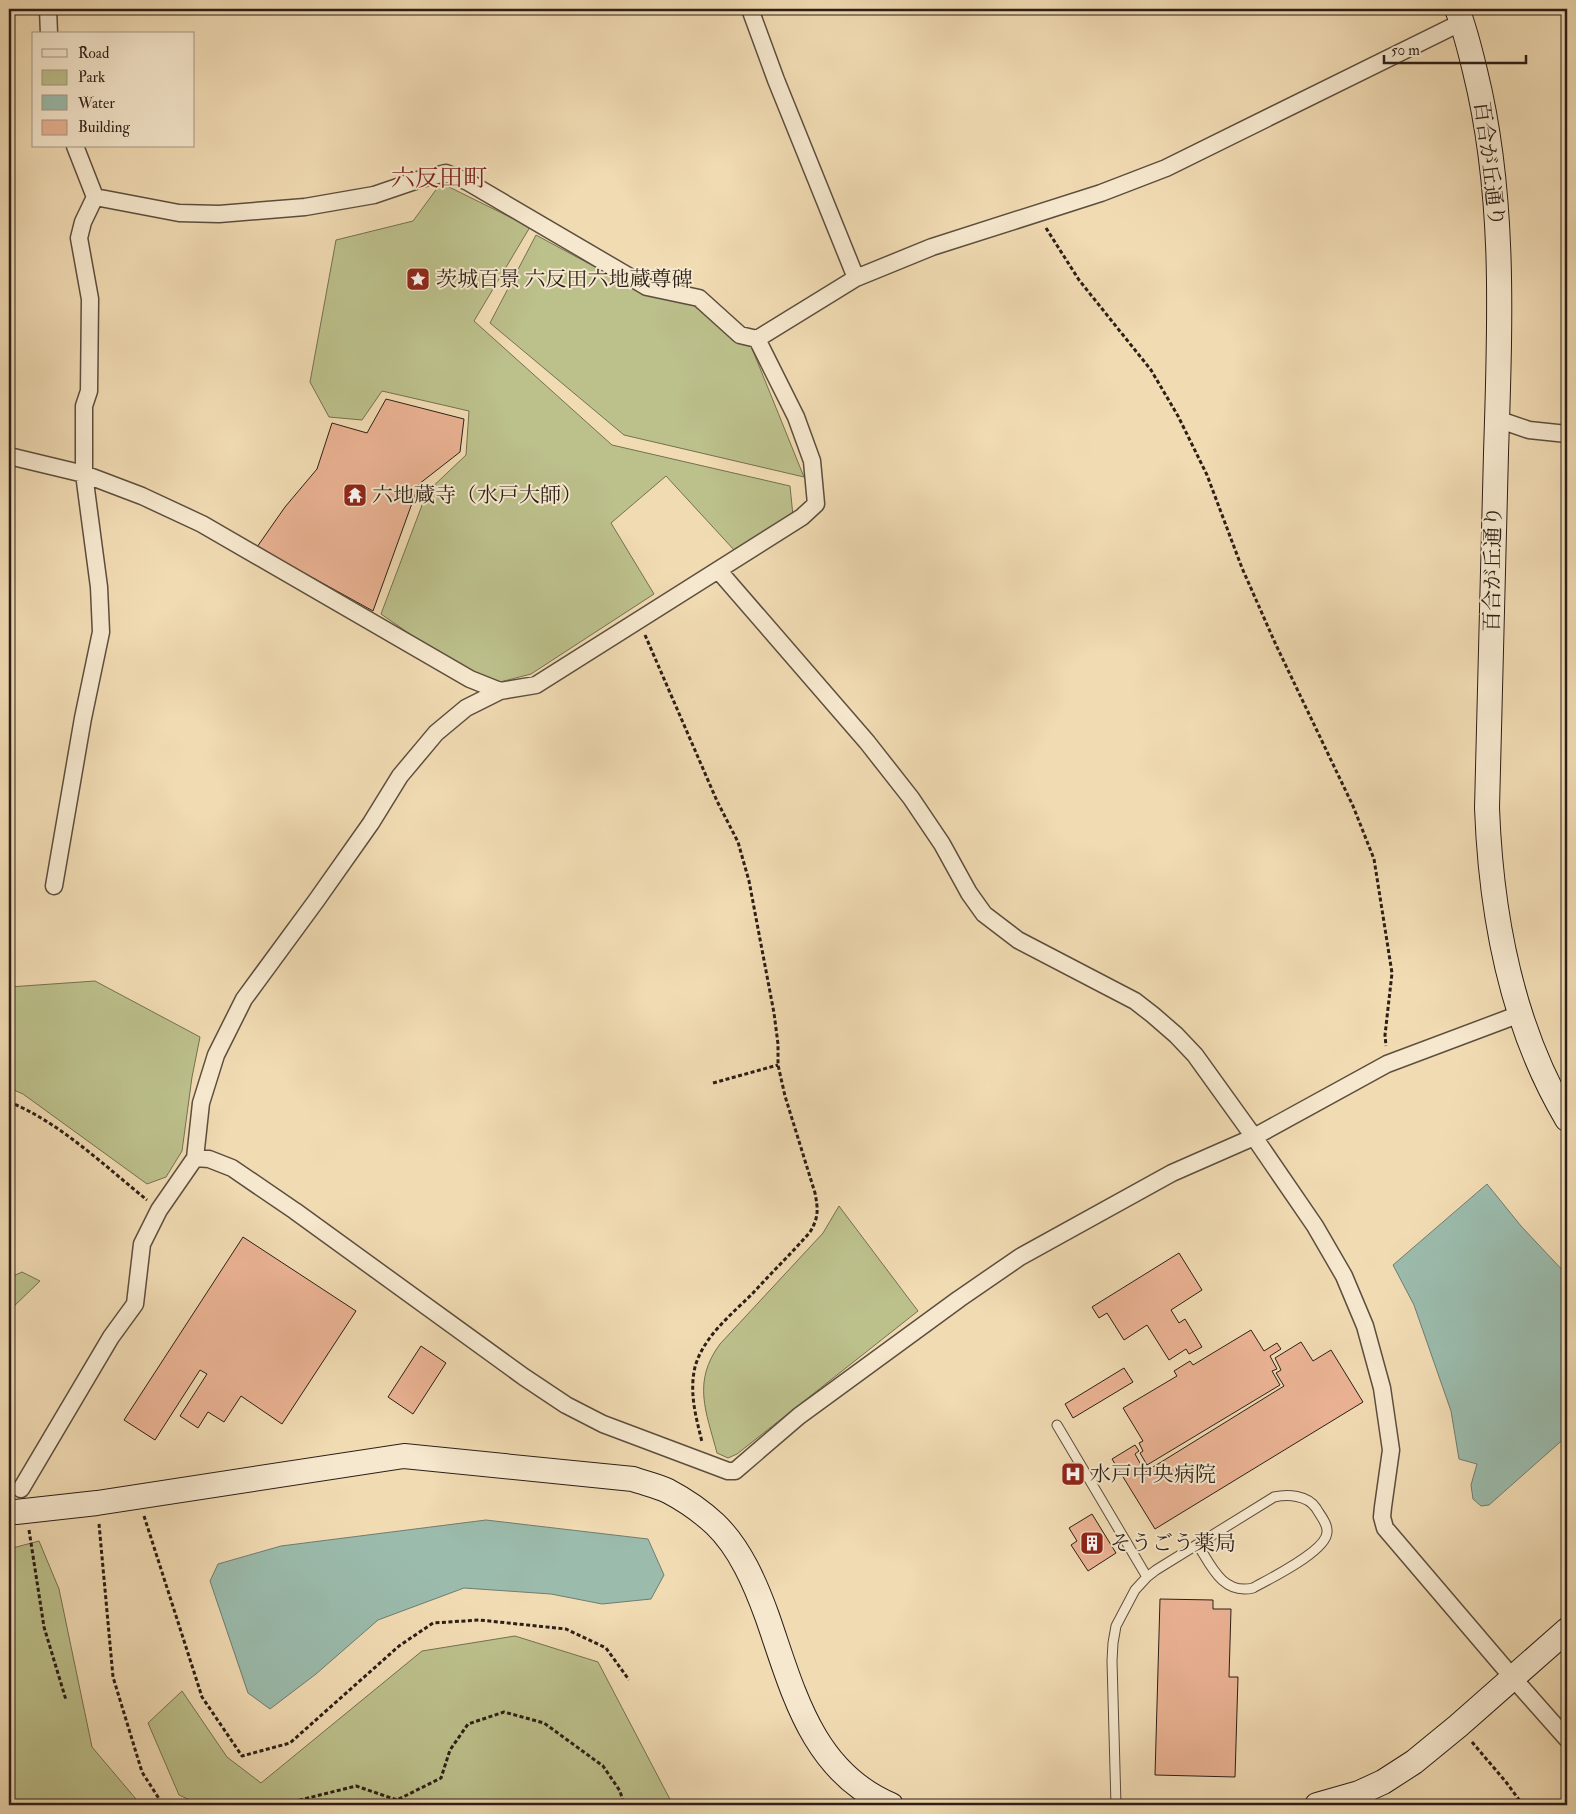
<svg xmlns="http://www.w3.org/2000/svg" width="1576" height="1814" viewBox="0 0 1576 1814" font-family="'IM FELL Double Pica','Noto Serif JP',serif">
<rect width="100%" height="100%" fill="#f1dbb3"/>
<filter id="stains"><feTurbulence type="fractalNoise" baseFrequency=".004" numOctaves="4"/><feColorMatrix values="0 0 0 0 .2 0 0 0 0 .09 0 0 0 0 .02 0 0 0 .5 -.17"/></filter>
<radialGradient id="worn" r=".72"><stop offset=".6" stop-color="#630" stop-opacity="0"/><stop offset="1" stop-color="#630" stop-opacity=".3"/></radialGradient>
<path fill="#bcc08b" stroke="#747051" d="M441,183L530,227L474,321L612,445L790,486L793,516L735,551L666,476L611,523L654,594L531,674L485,686L381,614L427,492L466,455L469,411L382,391L362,420L329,417L310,382L336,240L413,221Z
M536,235L647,295L692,304L735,340L751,346L804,477L624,435L490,323Z
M95,981L200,1037L192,1077L182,1151L166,1177L147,1184L23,1094L9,1088V987Z
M839,1206L918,1311L737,1454L728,1458L717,1453C706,1411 692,1382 720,1344L823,1233Z
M22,1272L40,1281L9,1311V1278Z
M39,1541L59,1589L92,1747L141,1805H9V1549Z
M515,1636L598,1662L673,1805H201L179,1795L148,1723L182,1691L227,1757L261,1783L422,1651Z"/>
<path fill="#9bbbac" stroke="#6f7d70" d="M1487,1184L1521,1226L1567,1275V1436L1489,1505L1481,1506L1473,1499L1471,1485L1477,1464L1459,1459L1451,1411L1414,1305L1393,1265Z
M486,1520L648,1539L664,1575L651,1599L602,1604L551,1594L464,1588L378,1620L316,1674L270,1709L248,1693L210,1581L218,1564L281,1546Z"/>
<path fill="#ebb394" stroke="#2c1f17" d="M386,399L464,419L460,452L419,484L373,611L257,547L285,507L317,469L332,423L367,433Z
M243,1237L356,1311L282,1424L241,1396L224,1422L208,1412L198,1428L180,1416L207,1374L200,1370L155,1440L124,1420Z
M1179,1253L1202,1290L1171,1310L1179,1323L1185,1319L1202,1347L1189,1354L1186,1349L1169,1360L1147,1325L1124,1340L1107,1313L1099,1318L1092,1307Z
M1251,1330L1264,1351L1277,1343L1281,1349L1270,1356L1277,1369L1272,1371L1280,1385L1147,1465L1140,1453L1143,1451L1139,1443L1143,1441L1123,1408L1177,1376L1174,1371L1190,1361L1193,1365Z
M1301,1342L1313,1361L1331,1350L1363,1402L1155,1529L1112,1459L1135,1445L1139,1451L1135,1454L1145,1472L1284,1386L1276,1373L1281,1370L1275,1358Z
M421,1346L446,1363L413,1414L388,1397Z
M1124,1368L1133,1382L1073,1418L1065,1404Z
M1092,1514L1116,1553L1088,1571L1071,1545L1077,1541L1069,1528Z
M1160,1599L1213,1600V1609H1231L1229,1677H1238L1235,1777L1155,1775Z"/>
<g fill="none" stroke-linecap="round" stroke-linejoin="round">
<g stroke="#5d4e3e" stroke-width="11">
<path id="lane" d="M1057,1425L1147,1577
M1116,1805L1112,1661L1113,1643L1116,1626L1135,1590L1147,1577L1156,1570L1274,1497C1288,1494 1307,1495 1316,1508C1320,1515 1328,1524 1327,1532C1327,1551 1269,1579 1253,1588C1223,1595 1211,1566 1198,1545"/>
</g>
<g stroke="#5d4e3e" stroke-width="19">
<path id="street" d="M48,9L49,34
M750,9L776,80L856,278
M95,197L179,213L219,214L305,207L374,195L421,179L446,173L468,182L647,287L699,298L740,335L757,339L856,278L932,247L1101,193L1166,168L1462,22
M1497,419L1529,430L1567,434
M9,456L84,474L142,496L202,524L470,679L500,691
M718,570L867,742L911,798L942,844L969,893L984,914L1018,940L1135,1001L1153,1015L1176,1035L1195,1055L1254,1137L1315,1226L1344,1276L1365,1326L1382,1388L1391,1450L1383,1507L1382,1517L1385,1528L1513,1678L1567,1739
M54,886L83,718L101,632L99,587L84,474V406L89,391L90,299L79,238L83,222L95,197L75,146
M195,1158L209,1159L232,1168L295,1211L524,1377L566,1405L603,1424L728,1471H735L799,1416L959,1299L1020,1257L1172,1173L1254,1137L1387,1064L1520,1014
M21,1489L111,1337L135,1304L142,1244L159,1210L195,1158L201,1103L216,1055L244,999L316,901L371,823L400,776L436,733L466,708L500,691L536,685L802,517L816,504L812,461L796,417L757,339"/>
</g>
<g stroke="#2c1f17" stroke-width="26">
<path id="secondary" d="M1457,9C1465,29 1470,50 1475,71C1506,196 1500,325 1496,453C1493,571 1490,690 1487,808C1491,916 1511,1025 1567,1119
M16,1512L97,1503L404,1456L633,1479C644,1483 658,1486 668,1491C685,1500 701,1511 715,1524C740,1548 755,1583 767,1616C793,1690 811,1771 891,1805
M1317,1805L1359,1793L1383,1782L1414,1762L1458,1726L1567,1630"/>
</g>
<path stroke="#2c1f17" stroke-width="3" stroke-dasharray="4 2.5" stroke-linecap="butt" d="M1046,228L1079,280L1151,370L1178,416L1207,475L1242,568L1276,645L1353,806L1374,859L1392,973L1385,1035L1386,1046
M645,635L717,801L738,842L749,881L774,1013L778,1044V1065L785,1096L815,1193C818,1209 819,1217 810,1232C792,1253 772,1272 753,1293C732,1314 703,1337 695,1367C689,1393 696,1417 702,1442
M713,1083L778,1065
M9,1102C58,1121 106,1167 147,1200
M144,1516L202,1697L242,1756L290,1743L399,1646L433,1623L479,1620L566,1629L606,1648L629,1680
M99,1524L113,1677L142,1772L163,1805
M29,1530L44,1627L66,1700
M1472,1742L1506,1782L1523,1805
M280,1805L356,1786L397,1800L441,1778L450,1750L468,1724L504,1712L544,1723L603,1766L620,1791L624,1805"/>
<use href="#lane" stroke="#f6e8ce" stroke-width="9"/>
<use href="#street" stroke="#f6e8ce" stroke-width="16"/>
<use href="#secondary" stroke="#f6e8ce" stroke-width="24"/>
</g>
<defs>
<g id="sight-square" transform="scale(1.25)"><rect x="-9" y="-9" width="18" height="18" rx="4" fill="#8f2418" stroke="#f6e8ce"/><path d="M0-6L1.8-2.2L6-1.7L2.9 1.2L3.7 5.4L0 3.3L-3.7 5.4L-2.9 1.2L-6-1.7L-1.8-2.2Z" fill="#fff"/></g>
<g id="temple-square" transform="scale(1.25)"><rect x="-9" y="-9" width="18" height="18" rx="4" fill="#8f2418" stroke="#f6e8ce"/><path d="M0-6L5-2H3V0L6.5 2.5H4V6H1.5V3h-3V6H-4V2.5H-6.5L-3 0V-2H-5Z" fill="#fff"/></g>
<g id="hospital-square" transform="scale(1.25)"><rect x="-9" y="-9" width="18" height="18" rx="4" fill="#8f2418" stroke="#f6e8ce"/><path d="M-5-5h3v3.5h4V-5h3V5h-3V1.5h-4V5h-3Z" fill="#fff"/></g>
<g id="building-square" transform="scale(1.25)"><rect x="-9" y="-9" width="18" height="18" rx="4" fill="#8f2418" stroke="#f6e8ce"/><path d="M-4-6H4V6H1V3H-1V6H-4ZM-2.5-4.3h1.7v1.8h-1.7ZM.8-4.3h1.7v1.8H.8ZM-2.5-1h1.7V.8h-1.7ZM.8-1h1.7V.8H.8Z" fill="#fff"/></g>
</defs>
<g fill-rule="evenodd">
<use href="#sight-square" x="418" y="279"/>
<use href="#temple-square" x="355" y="495"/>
<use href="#hospital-square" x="1073" y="1474"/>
<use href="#building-square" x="1092" y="1543"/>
</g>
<g text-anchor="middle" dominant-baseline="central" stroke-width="4" stroke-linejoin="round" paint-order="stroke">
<g font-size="21" fill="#2c1f17" stroke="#f6e8ce">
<text transform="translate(1489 164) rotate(83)">百合が丘通り</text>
<text transform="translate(1493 569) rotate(-89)">百合が丘通り</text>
</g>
<g font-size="21" fill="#2c1f17" stroke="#f6e8ce" text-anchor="start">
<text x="436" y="279">茨城百景 六反田六地蔵尊碑</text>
<text x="372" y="495">六地蔵寺（水戸大師）</text>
<text x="1090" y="1474">水戸中央病院</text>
<text x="1110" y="1543">そうごう薬局</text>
</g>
<g font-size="24" fill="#7a1f14" stroke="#f6e8ce">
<text x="439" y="178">六反田町</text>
</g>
</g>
<rect width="1576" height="1814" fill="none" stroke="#f1dbb3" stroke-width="30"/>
<rect x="10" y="10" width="1556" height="1794" fill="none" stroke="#2c1f17" stroke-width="2.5"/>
<rect x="15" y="15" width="1546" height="1784" fill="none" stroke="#2c1f17"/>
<rect x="32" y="32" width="162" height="115" fill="#f6e8ce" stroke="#a59885"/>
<rect x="42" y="49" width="25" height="8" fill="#f6e8ce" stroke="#a59885"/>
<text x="78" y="58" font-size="15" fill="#2c1f17">Road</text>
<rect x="42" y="70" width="25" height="15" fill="#bcc08b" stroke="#a59885"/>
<text x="78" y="82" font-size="15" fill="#2c1f17">Park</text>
<rect x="42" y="95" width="25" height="15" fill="#9bbbac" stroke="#a59885"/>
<text x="78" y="108" font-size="15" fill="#2c1f17">Water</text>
<rect x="42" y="120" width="25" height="15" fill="#ebb394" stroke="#a59885"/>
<text x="78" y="132" font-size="15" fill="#2c1f17">Building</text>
<path d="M1384 55v8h142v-8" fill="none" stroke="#2c1f17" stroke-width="2.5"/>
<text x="1391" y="55" font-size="15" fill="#2c1f17" stroke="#f6e8ce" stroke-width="4" paint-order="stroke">50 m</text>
<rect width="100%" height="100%" filter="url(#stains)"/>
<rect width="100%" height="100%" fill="url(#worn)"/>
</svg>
